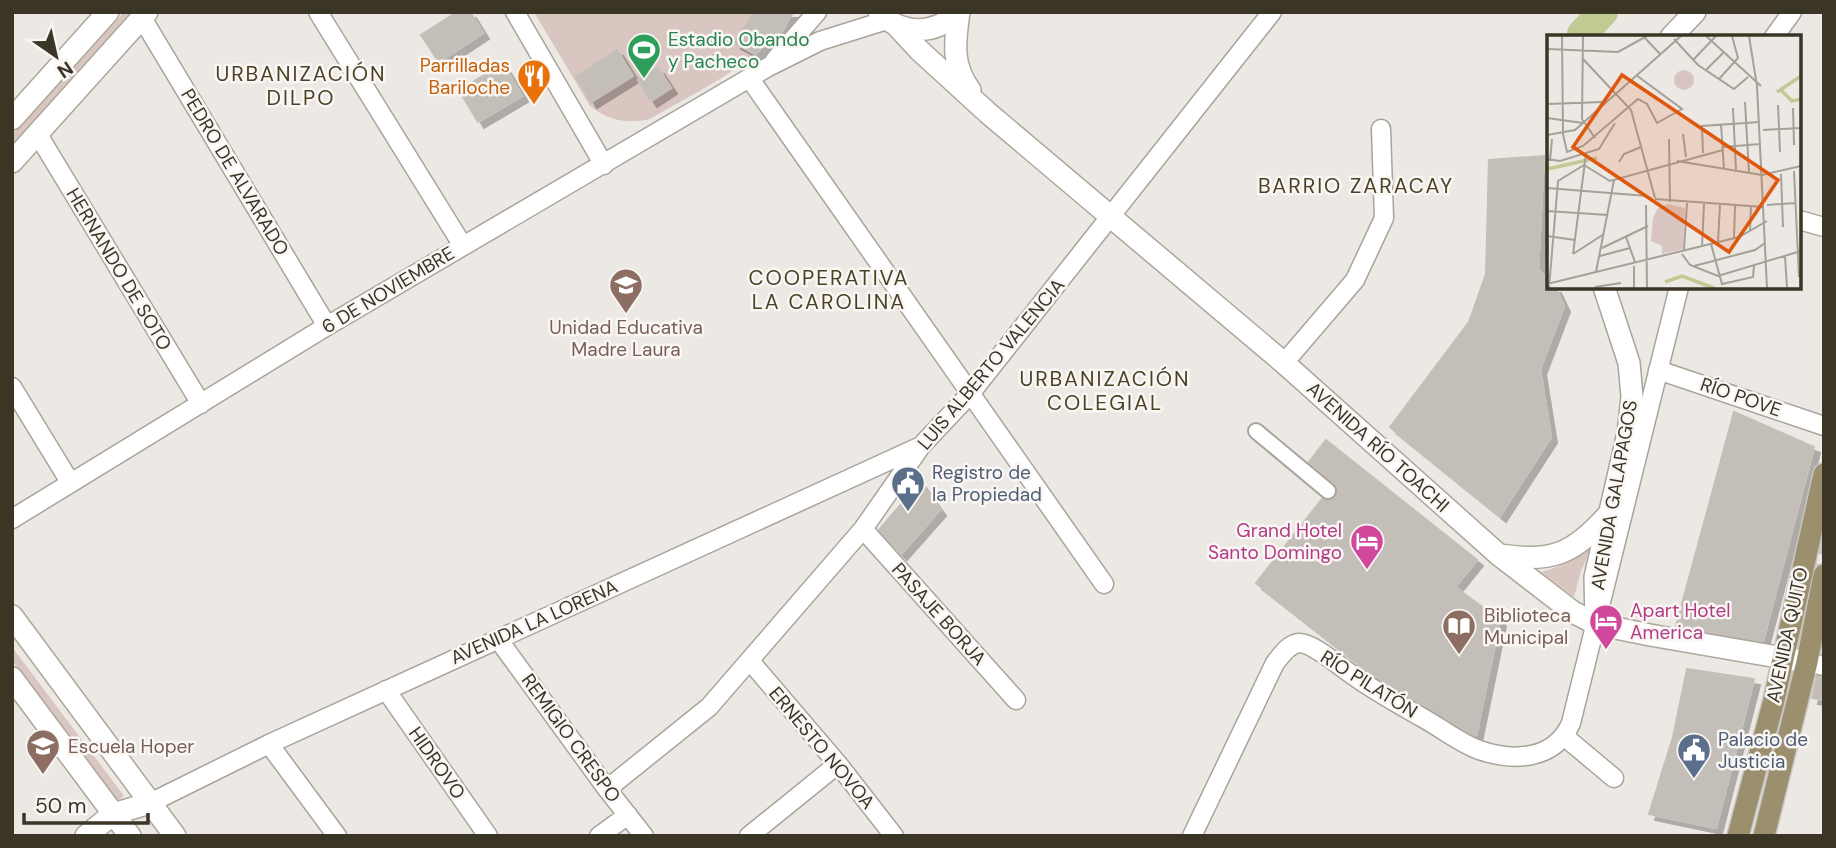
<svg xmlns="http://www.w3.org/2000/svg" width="1836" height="848" viewBox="0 0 1836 848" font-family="'DM Sans',sans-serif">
<defs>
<filter id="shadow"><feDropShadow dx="6" dy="6" stdDeviation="0" flood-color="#0004"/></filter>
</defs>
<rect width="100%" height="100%" fill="#ece8e4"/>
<path fill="#dac6c0" d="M124,12H135L12,148V135Z
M534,12H795C764,61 699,90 650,119C627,124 609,121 590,106Z
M1596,538L1581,571L1574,597L1541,572C1564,567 1579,554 1596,538Z
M12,647L124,796L117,801L12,660Z"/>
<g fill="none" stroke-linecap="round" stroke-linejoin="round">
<path stroke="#c2ca93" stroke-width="30" d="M1582,34L1603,12"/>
</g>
<path fill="#c3beb7" stroke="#c5bfb7" stroke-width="2" filter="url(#shadow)" d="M457,12H470L483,33L439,62L421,35Z
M754,12H793L783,29L755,54L735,43Z
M617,50L633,76L591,102L576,77Z
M503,64L522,96L478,122L459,90Z
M658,68L671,88L651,101L638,80Z
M1544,156L1538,270L1549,281V287H1555L1564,306L1540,369L1551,437L1500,516L1390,427L1469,322L1486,274L1489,160Z
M1734,412L1814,447L1763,641L1676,626Z
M1326,440L1477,560L1455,587L1500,620L1476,736L1381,681L1256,583L1322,499L1331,500L1336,497L1337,488L1335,484L1309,462Z
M920,482L940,510L901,554L879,530Z
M1687,669L1754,679L1716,828L1649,814L1673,737Z
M1817,676L1824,677V700L1812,698Z"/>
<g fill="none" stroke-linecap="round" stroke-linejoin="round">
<path stroke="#c9c4be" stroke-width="21" stroke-dasharray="21 10" stroke-linecap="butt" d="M1796,644L1824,534"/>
<g stroke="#a9a49b" stroke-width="18">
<path id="pedestrian" d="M1256,431L1328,491"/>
</g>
<g stroke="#a9a49b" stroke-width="21">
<path id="minor" d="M318,12L463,246
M515,12L604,165
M142,18L327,326
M1774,37L1792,12
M775,60L817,12
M750,79L1104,584
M37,133L201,404
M1799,220L1824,227
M1284,363L1355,280L1384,218L1381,129
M1658,370L1824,426
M12,387L70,482
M12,519L327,326L768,67L820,41L887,20
M863,529L1016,700
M498,639L607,789L644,836
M750,661L838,764L894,836
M1807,662L1824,666
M386,690L488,836
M1565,737L1614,778
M269,744L337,836
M607,789L709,707L863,529L921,446L970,394L1272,12
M150,803L269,744L921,446
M599,836L628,815
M749,836L838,764
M1192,836L1275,663C1281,656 1288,644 1299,643C1314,643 1341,668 1354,676C1376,692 1400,705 1423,718C1441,728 1460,743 1479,750C1514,762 1555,760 1571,723L1679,287"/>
</g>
<g stroke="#a9a49b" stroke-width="24">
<path id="tertiary" d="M1671,37L1695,12
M1596,624L1595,577L1628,433L1632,397L1629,363L1604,287"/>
</g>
<g stroke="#ada79b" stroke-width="24">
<path id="secondary" d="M879,12C902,36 935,35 959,12
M959,12C955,41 951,65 970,90
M896,25L919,50L988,113L1284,363L1499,555L1573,612L1596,624L1650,635L1807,662
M12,119L108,12
M12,162L147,12
M1500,555C1552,563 1573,554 1608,515
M12,616L175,836
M12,678L130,836
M86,836L113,814L150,803"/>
</g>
<g stroke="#c8c6c2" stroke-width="24">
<path id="primary" d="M1738,836L1774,700L1824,474
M1764,836L1807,662L1824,575"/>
</g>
<use href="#pedestrian" stroke="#fff" stroke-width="14"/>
<use href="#minor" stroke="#fff" stroke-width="18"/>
<use href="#tertiary" stroke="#fff" stroke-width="21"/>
<use href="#secondary" stroke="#fff" stroke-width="21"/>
<use href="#primary" stroke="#9c8f6e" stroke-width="21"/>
</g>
<defs>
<g id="stadium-pin" transform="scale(1.75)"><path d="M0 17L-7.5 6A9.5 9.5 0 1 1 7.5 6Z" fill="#2e9e5b" stroke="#f9f6f4"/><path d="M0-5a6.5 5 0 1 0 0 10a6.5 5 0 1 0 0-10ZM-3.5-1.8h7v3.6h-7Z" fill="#fff"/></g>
<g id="restaurant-pin" transform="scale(1.75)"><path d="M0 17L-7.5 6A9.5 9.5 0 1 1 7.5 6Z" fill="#e8710a" stroke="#f9f6f4"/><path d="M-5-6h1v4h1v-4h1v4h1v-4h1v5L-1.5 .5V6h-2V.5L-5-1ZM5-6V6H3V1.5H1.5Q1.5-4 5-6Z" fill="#fff"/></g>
<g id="school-pin" transform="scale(1.75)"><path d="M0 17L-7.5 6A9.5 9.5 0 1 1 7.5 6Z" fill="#8d6e63" stroke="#f9f6f4"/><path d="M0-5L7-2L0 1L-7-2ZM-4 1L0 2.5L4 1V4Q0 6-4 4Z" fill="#fff"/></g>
<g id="civic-pin" transform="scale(1.75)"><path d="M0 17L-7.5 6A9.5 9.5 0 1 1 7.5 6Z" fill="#5c6f8a" stroke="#f9f6f4"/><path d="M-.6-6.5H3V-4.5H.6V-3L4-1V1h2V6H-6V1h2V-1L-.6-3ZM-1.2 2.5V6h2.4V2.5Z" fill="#fff"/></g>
<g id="hotel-pin" transform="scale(1.75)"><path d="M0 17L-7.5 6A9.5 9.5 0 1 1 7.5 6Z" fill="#d1479c" stroke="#f9f6f4"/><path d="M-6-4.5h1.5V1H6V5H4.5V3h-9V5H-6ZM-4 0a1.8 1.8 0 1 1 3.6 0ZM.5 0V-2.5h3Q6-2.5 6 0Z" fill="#fff"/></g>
<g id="library-pin" transform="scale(1.75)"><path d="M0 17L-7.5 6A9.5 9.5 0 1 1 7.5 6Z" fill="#8d6e63" stroke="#f9f6f4"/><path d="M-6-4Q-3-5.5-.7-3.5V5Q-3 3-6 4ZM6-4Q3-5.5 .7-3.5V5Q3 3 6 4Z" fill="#fff"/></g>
</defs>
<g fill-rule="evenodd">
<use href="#stadium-pin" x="644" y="50"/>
<use href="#restaurant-pin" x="534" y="76"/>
<use href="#school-pin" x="626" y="285"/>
<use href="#civic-pin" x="908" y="483"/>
<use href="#hotel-pin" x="1367" y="541"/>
<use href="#hotel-pin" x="1606" y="621"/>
<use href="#library-pin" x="1459" y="626"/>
<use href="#school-pin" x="43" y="746"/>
<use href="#civic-pin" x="1694" y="750"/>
</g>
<g text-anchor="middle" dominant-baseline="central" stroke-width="5" stroke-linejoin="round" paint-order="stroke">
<g font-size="19" fill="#27864d" stroke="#f9f6f4" text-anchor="start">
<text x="668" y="39">Estadio Obando<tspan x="668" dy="22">y Pacheco</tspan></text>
</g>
<g font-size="19" fill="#c56008" stroke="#f9f6f4" text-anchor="end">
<text x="510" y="65">Parrilladas<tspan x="510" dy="22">Bariloche</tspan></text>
</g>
<g font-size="19" fill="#3b3525" stroke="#f9f6f4">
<text transform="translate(235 172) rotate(59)">PEDRO DE ALVARADO</text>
<text transform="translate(119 269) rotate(59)">HERNANDO DE SOTO</text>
<text transform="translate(388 290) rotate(-31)">6 DE NOVIEMBRE</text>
<text transform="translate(991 364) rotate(-50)">LUIS ALBERTO VALENCIA</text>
<text transform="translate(1741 397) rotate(19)">RÍO POVE</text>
<text transform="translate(1378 447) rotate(42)">AVENIDA RÍO TOACHI</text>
<text transform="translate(1614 495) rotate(-80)">AVENIDA GALAPAGOS</text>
<text transform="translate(939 614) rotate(48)">PASAJE BORJA</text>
<text transform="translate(534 622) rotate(-24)">AVENIDA LA LORENA</text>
<text transform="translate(1787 635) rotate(-78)">AVENIDA QUITO</text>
<text transform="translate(1369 684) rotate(32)">RÍO PILATÓN</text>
<text transform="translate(571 738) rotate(54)">REMIGIO CRESPO</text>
<text transform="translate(822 748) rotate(50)">ERNESTO NOVOA</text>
<text transform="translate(437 763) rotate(55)">HIDROVO</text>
</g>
<g font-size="19" fill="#785e54" stroke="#f9f6f4" text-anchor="start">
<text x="626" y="327" text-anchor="middle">Unidad Educativa<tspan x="626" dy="22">Madre Laura</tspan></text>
<text x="1484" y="615">Biblioteca<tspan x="1484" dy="22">Municipal</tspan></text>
<text x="68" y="746">Escuela Hoper</text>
</g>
<g font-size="19" fill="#4e5e75" stroke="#f9f6f4" text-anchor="start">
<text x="932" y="472">Registro de<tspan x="932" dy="22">la Propiedad</tspan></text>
<text x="1718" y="739">Palacio de<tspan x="1718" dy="22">Justicia</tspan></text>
</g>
<g font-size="19" fill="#b23c85" stroke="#f9f6f4" text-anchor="end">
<text x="1342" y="530">Grand Hotel<tspan x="1342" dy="22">Santo Domingo</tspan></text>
<text x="1630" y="610" text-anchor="start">Apart Hotel<tspan x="1630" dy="22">America</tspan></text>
</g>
<g font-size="21" letter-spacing="2" fill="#4b4124" stroke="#f9f6f4">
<text x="301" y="74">URBANIZACIÓN<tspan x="301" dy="24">DILPO</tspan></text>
<text x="1356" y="186">BARRIO ZARACAY</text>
<text x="829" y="278">COOPERATIVA<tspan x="829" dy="24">LA CAROLINA</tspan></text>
<text x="1105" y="379">URBANIZACIÓN<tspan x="1105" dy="24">COLEGIAL</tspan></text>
</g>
</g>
<g transform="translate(1547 35)">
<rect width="254" height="254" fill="#ece8e4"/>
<path d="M127 45a10 10 0 1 1 20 0a10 10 0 1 1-20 0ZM121,169L138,173L136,214L115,219V211L104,206L106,183L111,173Z" fill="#dac6c0"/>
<path fill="none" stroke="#c2ca93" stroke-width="3.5" d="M233,54L245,66L254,64M230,57L254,41M0,134L50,123M118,247L135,241L167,253"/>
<path fill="none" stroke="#a5a098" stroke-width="2" d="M15,1L16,99M36,1L35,84L48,103M96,1L113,19M159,1L214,51M202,1L210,51L220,253M127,4L151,30L187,54L201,42M0,14L71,17L100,1M35,23L67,57M146,25L169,1M159,35L176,18M172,44L191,23L185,1M67,57L84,75L108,163M198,67L202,138M0,69L56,67M231,70L233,117M186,73L189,136M246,73L247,110M0,83L36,88M174,89L177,134M216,95L254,93M16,99L20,117L36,111L91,64L100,69L110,88L135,74L89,40M136,99L139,122M0,100L28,95L134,1M122,104L123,167M176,112L213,109M156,118L155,91L213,87M0,124L13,126L52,114L68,88M3,126L5,104M130,126L215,140M72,127L77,119L94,112M37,130L63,146L176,115M247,136L252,242M234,139L236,192M215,140L254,131M0,153L100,161M108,164L216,172M99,170L100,253M220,170L249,168M0,176L61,180M203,195L204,172M0,201L28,205M79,202L88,227M187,203L188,171M171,207L173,170M164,209L175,249L206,242L207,231M155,211L157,169M55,213L101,191M137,215L140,168M26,219L39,119M26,219L57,199M135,219L143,230L171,241L254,216M53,221L83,213M238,221L240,253M147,231L208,215L218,208M49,237L67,145M0,249L192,202L220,186M48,252L74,248M2,253L11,146L37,130M87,253V231"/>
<path fill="#df570d" fill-opacity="0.15" stroke="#df570d" stroke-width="3.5" d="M75,40L231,145L182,217L26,112Z"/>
<rect width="254" height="254" fill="none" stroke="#3b3525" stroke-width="3.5"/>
</g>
<rect width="1836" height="848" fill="none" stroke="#3b3525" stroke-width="28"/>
<g transform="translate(56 56) rotate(146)" stroke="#f9f6f4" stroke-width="5" paint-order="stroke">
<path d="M0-5L12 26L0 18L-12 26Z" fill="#3b3525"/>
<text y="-10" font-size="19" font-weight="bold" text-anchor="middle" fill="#3b3525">N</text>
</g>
<path d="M24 813v10h124v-10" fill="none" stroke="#3b3525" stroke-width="3.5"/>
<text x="35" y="813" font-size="21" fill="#3b3525" stroke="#f9f6f4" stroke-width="5" paint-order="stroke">50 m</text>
</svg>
